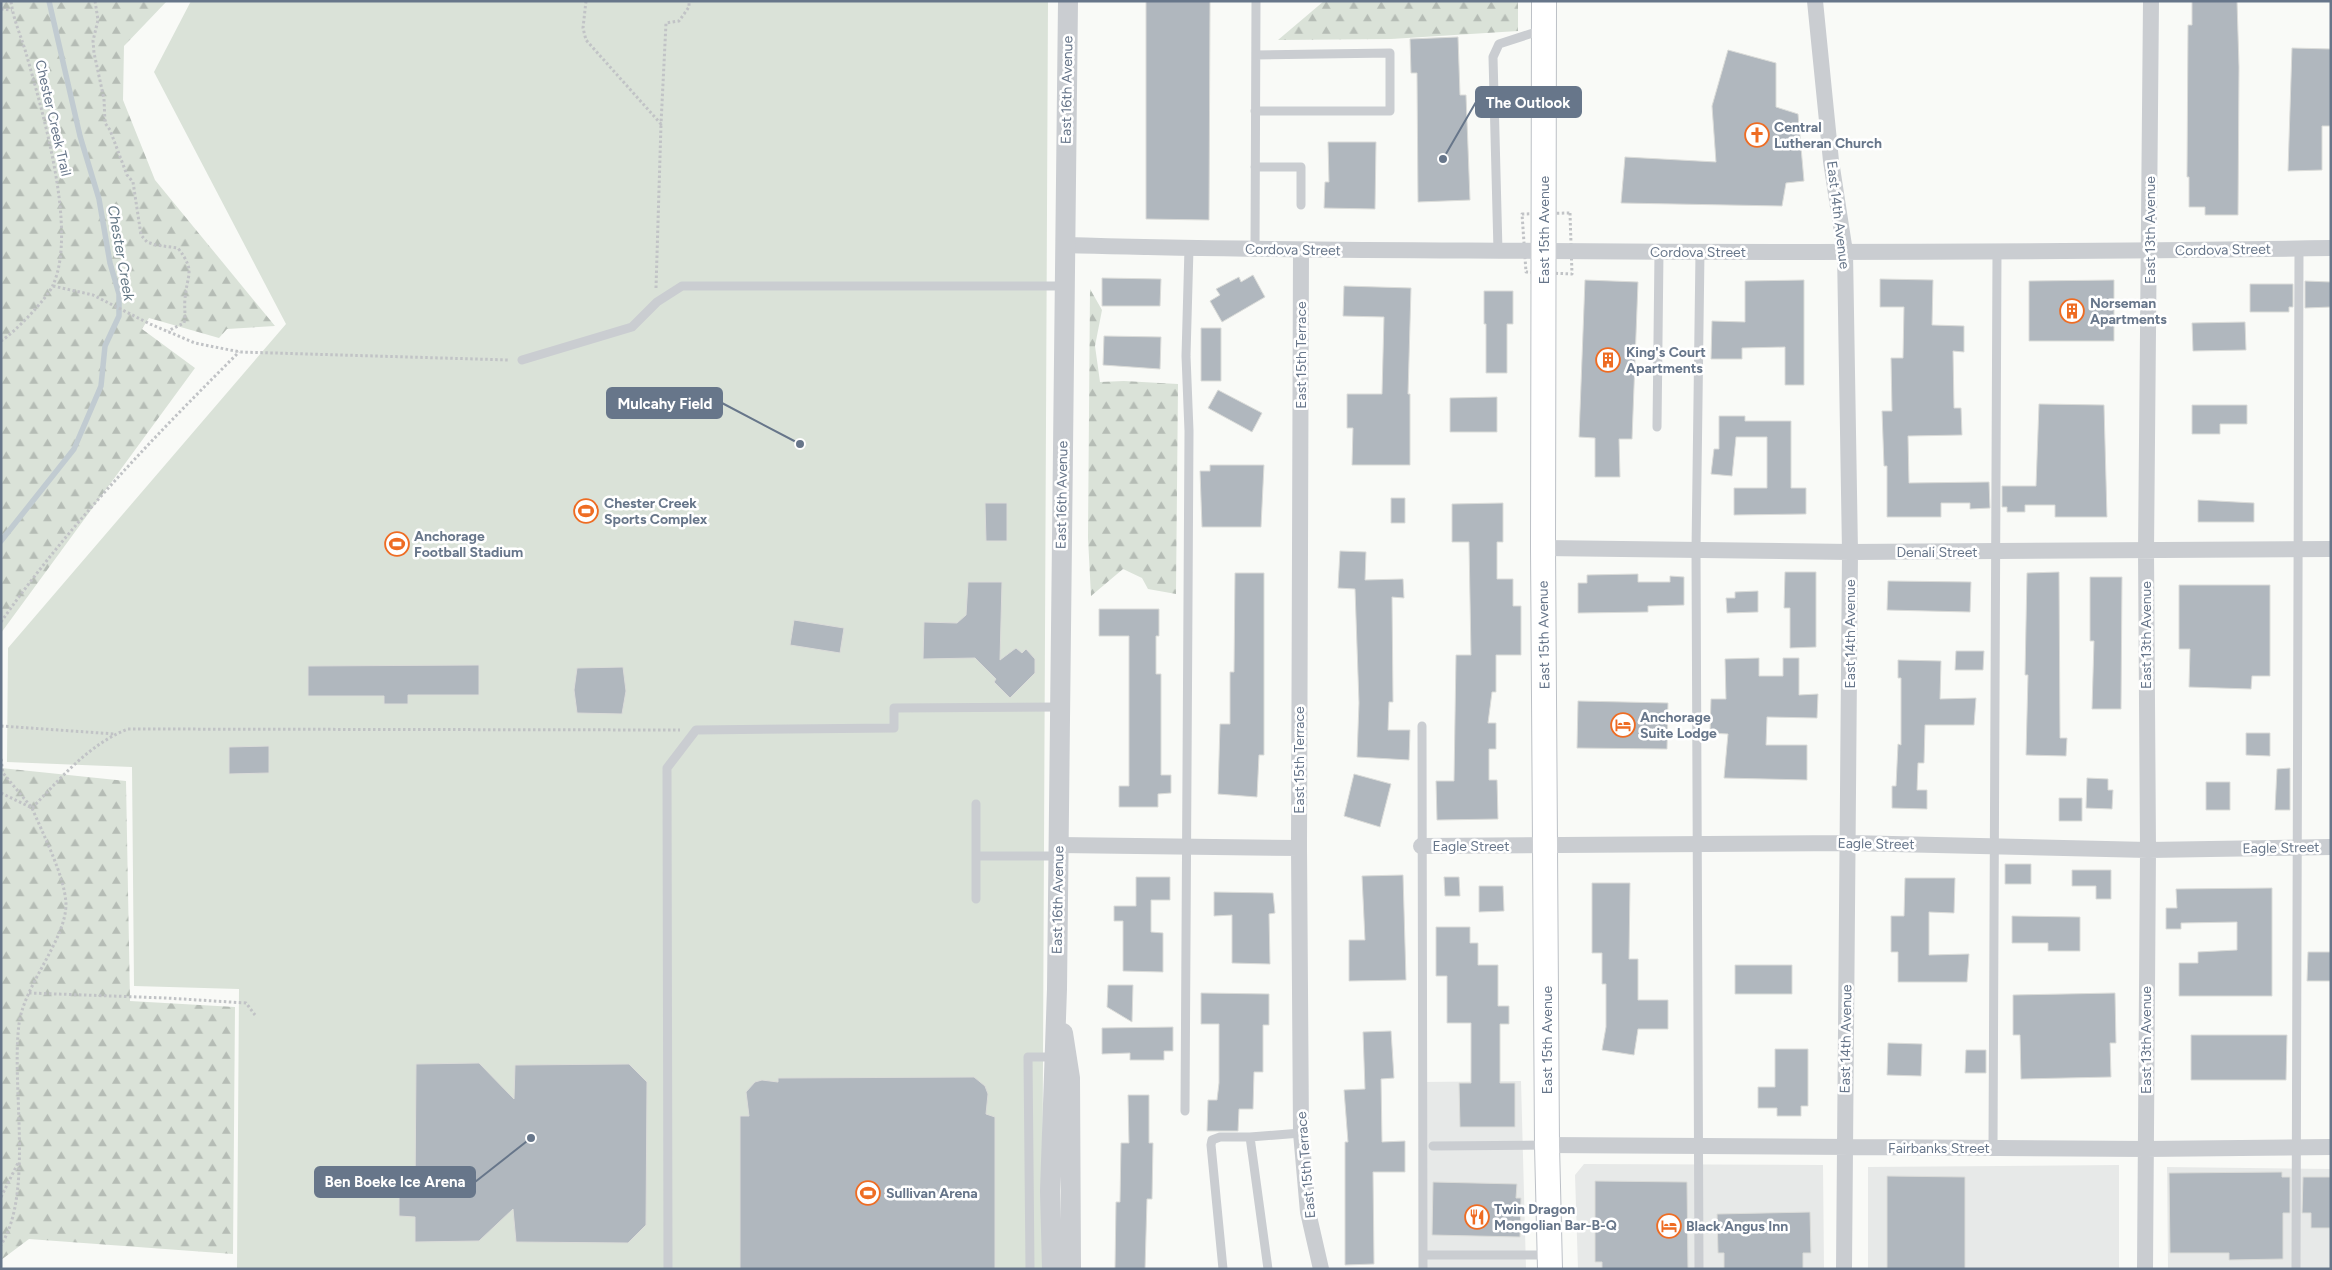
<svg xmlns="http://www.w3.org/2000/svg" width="2332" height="1270" viewBox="0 0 2332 1270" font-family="Figtree,sans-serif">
<defs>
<pattern id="forest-firs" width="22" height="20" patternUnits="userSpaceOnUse" patternTransform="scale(1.25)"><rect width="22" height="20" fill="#dae2d8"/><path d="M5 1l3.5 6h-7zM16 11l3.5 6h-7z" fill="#b5bcb5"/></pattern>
</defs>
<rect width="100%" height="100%" fill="#f9faf7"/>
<path fill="#e7e9e8" d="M1521,1081L1526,1269H1423L1422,1082Z
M1584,1164L1823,1165L1824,1269H1578L1575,1175Z
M2119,1165V1269H1868V1167Z
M2167,1167L2331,1169V1269H2168Z"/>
<path fill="url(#forest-firs)" d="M1,1H167L124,46L123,100L155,180L275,326L227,329L219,338L149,318L142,329L195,368L1,633Z
M1324,1H1518V31L1391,39L1278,40Z
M1090,289L1102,310L1095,346L1100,382L1124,381L1178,384L1176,594L1148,589L1142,578L1123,569L1091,596L1088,538Z
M1,768L126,781L130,1001L235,1007L233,1254L29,1239L1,1260Z"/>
<path fill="#dae2d8" d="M191,1H1048L1042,1269H237L239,989L134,986L132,767L7,762L8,648L286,324L154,72Z"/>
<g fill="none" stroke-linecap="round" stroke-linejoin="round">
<path stroke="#c1cbd1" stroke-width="5.5" d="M1,541L74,449L101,386L105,346L119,316V294L110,263L99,199L80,136L49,1"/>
</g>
<path fill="#b0b7be" stroke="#dbdcd9" d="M1146,1H1210L1209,220L1146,219Z
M2192,1H2237L2239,67L2238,215H2205V207H2189V177H2187L2188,25H2192Z
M1458,37L1460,95H1466L1470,200L1418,202L1417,73H1411L1410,39Z
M2292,48L2331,49V126H2322V170L2288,171Z
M1728,50L1776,63V107L1798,114L1804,181L1786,183L1782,206L1621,203L1625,157L1716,162L1712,106Z
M1328,142H1376L1375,209L1324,208L1325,182H1329Z
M1253,275L1265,297L1222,322L1210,301L1220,295L1216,289L1239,277L1241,282Z
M1102,278L1161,279L1160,306H1102Z
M1880,279L1933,280L1932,325L1964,326V352L1953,351L1954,408H1961L1962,435L1908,436L1909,483L1989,482L1990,508L1970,509V503H1941V517H1887V466H1884L1882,411H1892L1891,358H1903L1904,307H1880Z
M1585,280L1638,282L1632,439H1619L1620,477H1595V438L1579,437Z
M1804,280V385H1785V347L1742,348V359H1711L1712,321L1745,322V281Z
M2114,280V341H2029V281Z
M2305,281L2331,282V307L2305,308Z
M2250,284H2293V307H2289V312H2250Z
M1344,286L1411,288L1408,394H1410V465H1352L1353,428H1347V394H1382L1384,317L1343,316Z
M1484,291H1513V324H1507V373H1486V324H1484Z
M2245,322L2246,350L2193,351L2192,323Z
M1201,328H1221V381H1201Z
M1104,336L1161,337L1160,369L1103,365Z
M1218,390L1262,413L1252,432L1208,408Z
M1497,397V432H1450V398Z
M2039,404L2104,405L2107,517H2055V505H2025V512H2007V507H2002V486H2036Z
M2192,405H2247V424H2220V434H2192Z
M1719,416H1745V421H1791V488H1806V514L1734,515V488H1767V437H1736L1732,476L1711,474L1714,449H1719Z
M1210,465H1264L1261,527H1202L1200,471H1210Z
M1391,498H1405V523H1391Z
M2198,500L2254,503V522H2198Z
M985,503H1007V541H986Z
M1503,503V542H1497V579H1513V606H1521V655H1496V692H1492L1488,723H1496V749H1489V780H1497L1498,819L1437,820L1436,781H1454L1456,655H1471L1469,542H1452V504Z
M1340,551L1366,552L1365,580L1403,579L1404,598L1392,597L1393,702H1389L1388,730H1410L1409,760L1357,757L1359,703L1355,589L1338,588Z
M1785,572H1816V647L1790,648V608H1784Z
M2059,572L2060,738H2067L2066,756L2026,755L2028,675H2025L2027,573Z
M1235,573H1264V755H1259L1257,797L1218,794L1220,724H1230V672H1234Z
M1638,574V582H1670V576L1684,577V605L1648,606V612L1578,613V583H1587V575Z
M2090,577H2122L2121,709H2092L2094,641H2090Z
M1888,581L1971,582L1970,612L1887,610Z
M968,582H1002L1000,660L1016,648L1022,653L1026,649L1035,659V673L1010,698L994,682L996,679L975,658L923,659L924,622L957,623L966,615Z
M2179,585H2270V676H2252L2251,689L2189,687L2190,649H2179Z
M1758,591V612L1727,613L1726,598H1735V592Z
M1099,609H1159V636H1156V674H1161V775H1171V793L1158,794V807H1119V786H1129V636H1099Z
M794,620L844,628L840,653L790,645Z
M1956,651H1984L1983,670H1955Z
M1759,658V676H1783V658H1799V695L1818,694L1817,718L1767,717L1766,745H1807V780L1724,778L1728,734L1710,733L1711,699H1726L1725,659Z
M1898,660L1941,661L1940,699L1976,698L1974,725H1925L1924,763H1918L1917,790H1927V809L1892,808V786H1896L1898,744L1901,745V678H1898Z
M479,665V695H408V704H384V696H308V666Z
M623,667L626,691L622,714L577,713L574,690L577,668Z
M1578,701L1668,703L1667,749L1577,748Z
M2246,733H2270V756L2246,755Z
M269,746V773L229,774V747Z
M2290,768V810H2275L2277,769Z
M1354,774L1391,784L1380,827L1344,816Z
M2087,778L2108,779V790H2113L2112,809L2086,808Z
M2206,782H2230V810H2206Z
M2059,798H2082V821H2059Z
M2005,864H2031V884H2005Z
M2072,870H2111V899H2096V886H2072Z
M1403,875L1406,980L1349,981V940H1365L1362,876Z
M1136,877H1170V900H1151V932L1163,933V972L1123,971V921H1114V906H1136Z
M1444,877H1459L1460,896H1445Z
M1905,878H1955L1954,913L1929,912V955L1969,954L1967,982H1898V952H1891V916H1904Z
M1592,883H1630L1629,959H1638V1000H1668V1029H1638L1634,1055L1602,1050L1606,1027V984H1602V953H1592Z
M1479,886H1503L1504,911L1479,912Z
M2272,888V996H2179V963H2198V952L2237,950V922L2181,923V929H2166V908H2177L2176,889Z
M1214,892L1273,893L1275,913L1269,914L1270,964L1232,963V915L1214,916Z
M2012,916L2080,917V951H2048V943H2012Z
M1436,927H1470V943H1478V965H1498V1006H1509V1024H1500V1083H1515V1127H1460L1459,1083H1471V1023H1447V976H1436Z
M2308,952H2331V981H2307Z
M1735,965H1792V994H1735Z
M1108,985H1133L1132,1022L1107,1007Z
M1201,993L1269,994V1025H1263V1072H1254L1253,1109H1239L1238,1131H1207L1208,1100H1217L1219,1083V1024H1201Z
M2115,993L2116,1043H2110L2111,1077L2021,1079L2020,1035H2013V995Z
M1173,1027V1051H1164V1060H1130V1053L1102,1054V1028Z
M1391,1031L1394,1078L1381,1079L1382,1142L1405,1141V1172H1373L1374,1264L1345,1265V1142H1348L1344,1090L1365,1089L1363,1032Z
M2191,1035H2287L2286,1080H2191Z
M1888,1043L1922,1044L1921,1076L1887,1075Z
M1775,1049H1808V1106H1801V1116H1777V1108H1758V1087H1775Z
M1966,1050H1986V1073H1965Z
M479,1063L514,1099L515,1065L629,1064L647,1082L646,1225L628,1243L516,1242L513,1209L479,1241L415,1242V1217L399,1216V1195H415L416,1064Z
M974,1077L985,1086L988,1094L986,1114L995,1117V1269H740V1116H749L746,1092L755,1082L762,1080L778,1082V1078Z
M1128,1095H1149V1143H1153L1152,1199H1147L1145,1269H1115L1116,1202H1120L1121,1143H1129Z
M2282,1172V1177H2290V1213H2283V1259L2229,1260V1253H2170L2169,1173Z
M1887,1176L1965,1177V1269H1887Z
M2303,1177H2331V1228H2311V1213H2302Z
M1595,1181L1687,1182L1688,1269H1602V1262H1595Z
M1433,1182L1517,1184L1516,1198H1521L1520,1237L1432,1235Z
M1810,1212L1811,1253H1803V1269H1724V1253H1718L1717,1214Z"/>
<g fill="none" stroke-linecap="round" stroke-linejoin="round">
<g stroke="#bcc0c6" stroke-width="26">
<path id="secondary" d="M1544,1L1543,548L1547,1145L1550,1269"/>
</g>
<path stroke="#c1c3c6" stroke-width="3" stroke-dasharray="2.5 2.5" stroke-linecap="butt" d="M95,1L98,20L93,41L94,53L104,99L105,123L110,130L127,175L133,182L141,235L147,242L156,245L178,248C196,272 187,273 185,299C184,308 186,314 184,323L168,331
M586,1L583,28L586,40L661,124L666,23L679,21L689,7V1
M1,9L12,10
M1570,213L1572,274L1526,272L1522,214Z
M53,286L93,295L150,324L195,343L240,352L509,360
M656,288L661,124
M1,341C14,333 47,299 53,285C78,230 42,110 26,53C21,36 13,19 11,1
M1,622C70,523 154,437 239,352
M1,726L115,734
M1,759L3,773L32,808C61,778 89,744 128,729L680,730
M1,793L32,808C43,834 65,877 66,904C66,940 24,985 19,1024C11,1086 34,1193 1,1245
M29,993L166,998L246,1003L255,1015
M1,1197L18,1163"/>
<path stroke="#cacdd1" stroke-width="9" d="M1255,111H1390V53L1256,55
M1255,167H1301V205
M1255,250L1256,1
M1498,251L1493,57L1499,44L1542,30
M522,360L632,327L657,302L682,286H1064
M1657,427L1659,252
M1422,726L1423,1269
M976,804V899
M976,856H1058
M1185,1111L1189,431L1186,356L1189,248
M1250,1137L1301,1133
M1433,1146L1547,1145
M1993,1148L1997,252
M1423,1255H1550
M668,1269L667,768L696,730L894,728V708L1060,707
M1030,1269L1028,1057H1053
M1223,1269L1211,1145L1212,1140L1220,1137H1250L1268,1269
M1699,1269L1696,550L1700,252
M2296,1269L2299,249"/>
<path stroke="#cacdd1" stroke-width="16" d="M1815,1L1831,161L1845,252L1850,552L1844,1269
M1065,245C1226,250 1387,250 1549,251C1809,253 2070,252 2331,248
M1301,250L1299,848L1301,1133L1308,1212L1321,1269
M1543,548L1850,552L2331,549
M1059,845L1299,848
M1421,846L1849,843L2148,850L2331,847
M1547,1145L2146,1149L2331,1147
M2145,1269L2148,850L2146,551L2151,1"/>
<path stroke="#cacdd1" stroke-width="20" d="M1063,1033L1070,1078L1071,1269
M1052,1269L1050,1191L1057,989L1068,1"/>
<use href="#secondary" stroke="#fff" stroke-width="24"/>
</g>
<defs>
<g id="church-ring" transform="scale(1.25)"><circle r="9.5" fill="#fff" stroke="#ee6c23" stroke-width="1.5"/><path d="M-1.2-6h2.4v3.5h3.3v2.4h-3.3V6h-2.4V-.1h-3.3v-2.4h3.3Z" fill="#ee6c23"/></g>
<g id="building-ring" transform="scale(1.25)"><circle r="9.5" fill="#fff" stroke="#ee6c23" stroke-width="1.5"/><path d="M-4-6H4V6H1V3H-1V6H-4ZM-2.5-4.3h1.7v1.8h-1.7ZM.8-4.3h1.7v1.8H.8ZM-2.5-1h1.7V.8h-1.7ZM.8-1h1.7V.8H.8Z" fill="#ee6c23"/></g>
<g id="stadium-ring" transform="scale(1.25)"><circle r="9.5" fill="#fff" stroke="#ee6c23" stroke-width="1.5"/><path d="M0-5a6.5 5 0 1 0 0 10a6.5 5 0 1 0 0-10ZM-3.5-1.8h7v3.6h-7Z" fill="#ee6c23"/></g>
<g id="hotel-ring" transform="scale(1.25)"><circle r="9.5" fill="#fff" stroke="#ee6c23" stroke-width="1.5"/><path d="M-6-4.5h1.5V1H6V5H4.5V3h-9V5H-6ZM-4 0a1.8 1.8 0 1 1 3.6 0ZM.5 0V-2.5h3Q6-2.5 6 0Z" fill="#ee6c23"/></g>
<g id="restaurant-ring" transform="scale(1.25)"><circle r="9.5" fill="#fff" stroke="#ee6c23" stroke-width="1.5"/><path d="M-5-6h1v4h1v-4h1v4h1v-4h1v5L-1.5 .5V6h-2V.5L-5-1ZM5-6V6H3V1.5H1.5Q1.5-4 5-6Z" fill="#ee6c23"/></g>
</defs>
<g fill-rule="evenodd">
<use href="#church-ring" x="1757" y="135"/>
<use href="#building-ring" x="2072" y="311"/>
<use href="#building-ring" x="1608" y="360"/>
<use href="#stadium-ring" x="586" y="511"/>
<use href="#stadium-ring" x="397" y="544"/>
<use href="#hotel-ring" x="1623" y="725"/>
<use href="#stadium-ring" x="868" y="1193"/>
<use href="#restaurant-ring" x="1477" y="1217"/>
<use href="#hotel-ring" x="1669" y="1226"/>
</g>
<g text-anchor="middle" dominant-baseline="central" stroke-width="5" stroke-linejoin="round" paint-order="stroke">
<g font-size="14" fill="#67768a" stroke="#fff">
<text transform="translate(1067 90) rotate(-89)">East 16th Avenue</text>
<text transform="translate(53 118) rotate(77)">Chester Creek Trail</text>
<text transform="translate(1838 215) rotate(83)">East 14th Avenue</text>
<text transform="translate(1544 230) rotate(-90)">East 15th Avenue</text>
<text transform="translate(2150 230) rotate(-90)">East 13th Avenue</text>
<text transform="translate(1293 250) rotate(1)">Cordova Street</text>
<text transform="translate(2223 250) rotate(-1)">Cordova Street</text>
<text x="1698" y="252">Cordova Street</text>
<text transform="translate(1301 355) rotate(-90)">East 15th Terrace</text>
<text transform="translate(1062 495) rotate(-89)">East 16th Avenue</text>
<text x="1937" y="552">Denali Street</text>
<text transform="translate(1850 634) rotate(-90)">East 14th Avenue</text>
<text transform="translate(1544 635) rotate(-91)">East 15th Avenue</text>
<text transform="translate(2146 635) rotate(-90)">East 13th Avenue</text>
<text transform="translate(1299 760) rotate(-90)">East 15th Terrace</text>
<text transform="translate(1876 844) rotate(1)">Eagle Street</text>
<text x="1471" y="846">Eagle Street</text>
<text transform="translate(2281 848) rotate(-1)">Eagle Street</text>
<text transform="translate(1058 900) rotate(-89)">East 16th Avenue</text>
<text transform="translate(1846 1039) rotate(-89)">East 14th Avenue</text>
<text transform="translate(1547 1040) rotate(-90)">East 15th Avenue</text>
<text transform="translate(2146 1040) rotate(-90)">East 13th Avenue</text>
<text x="1939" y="1148">Fairbanks Street</text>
<text transform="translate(1306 1165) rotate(-95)">East 15th Terrace</text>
</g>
<g font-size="14" font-weight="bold" fill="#67768a" stroke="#fff" text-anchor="start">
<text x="1774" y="127">Central<tspan x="1774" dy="16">Lutheran Church</tspan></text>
<text x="2090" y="303">Norseman<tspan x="2090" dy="16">Apartments</tspan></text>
<text x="1626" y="352">King's Court<tspan x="1626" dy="16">Apartments</tspan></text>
<text x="604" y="503">Chester Creek<tspan x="604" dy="16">Sports Complex</tspan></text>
<text x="414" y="536">Anchorage<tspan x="414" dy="16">Football Stadium</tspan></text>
<text x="1640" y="717">Anchorage<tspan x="1640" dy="16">Suite Lodge</tspan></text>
<text x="886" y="1193">Sullivan Arena</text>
<text x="1494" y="1209">Twin Dragon<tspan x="1494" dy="16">Mongolian Bar-B-Q</tspan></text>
<text x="1686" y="1226">Black Angus Inn</text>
</g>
<g font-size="15" font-style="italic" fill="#637785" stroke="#fff">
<text transform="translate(121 253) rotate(80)">Chester Creek</text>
</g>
</g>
<path fill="none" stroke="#67768a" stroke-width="2" d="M1443 159L1476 102M800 444L722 403M531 1138L475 1182"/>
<g fill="#67768a" stroke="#fff" stroke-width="2">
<circle cx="1443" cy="159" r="5"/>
<circle cx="800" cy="444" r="5"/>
<circle cx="531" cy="1138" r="5"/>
</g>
<g fill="#67768a" stroke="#67768a" stroke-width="2">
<rect x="1476" y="87" width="105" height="30" rx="5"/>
<rect x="607" y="388" width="115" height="30" rx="5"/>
<rect x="315" y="1167" width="160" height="30" rx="5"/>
</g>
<g font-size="15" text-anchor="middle" font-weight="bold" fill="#fff">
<text x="1528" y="108">The Outlook</text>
<text x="665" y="409">Mulcahy Field</text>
<text x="395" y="1187">Ben Boeke Ice Arena</text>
</g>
<rect width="2332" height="1270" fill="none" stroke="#67768a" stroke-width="5"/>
</svg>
